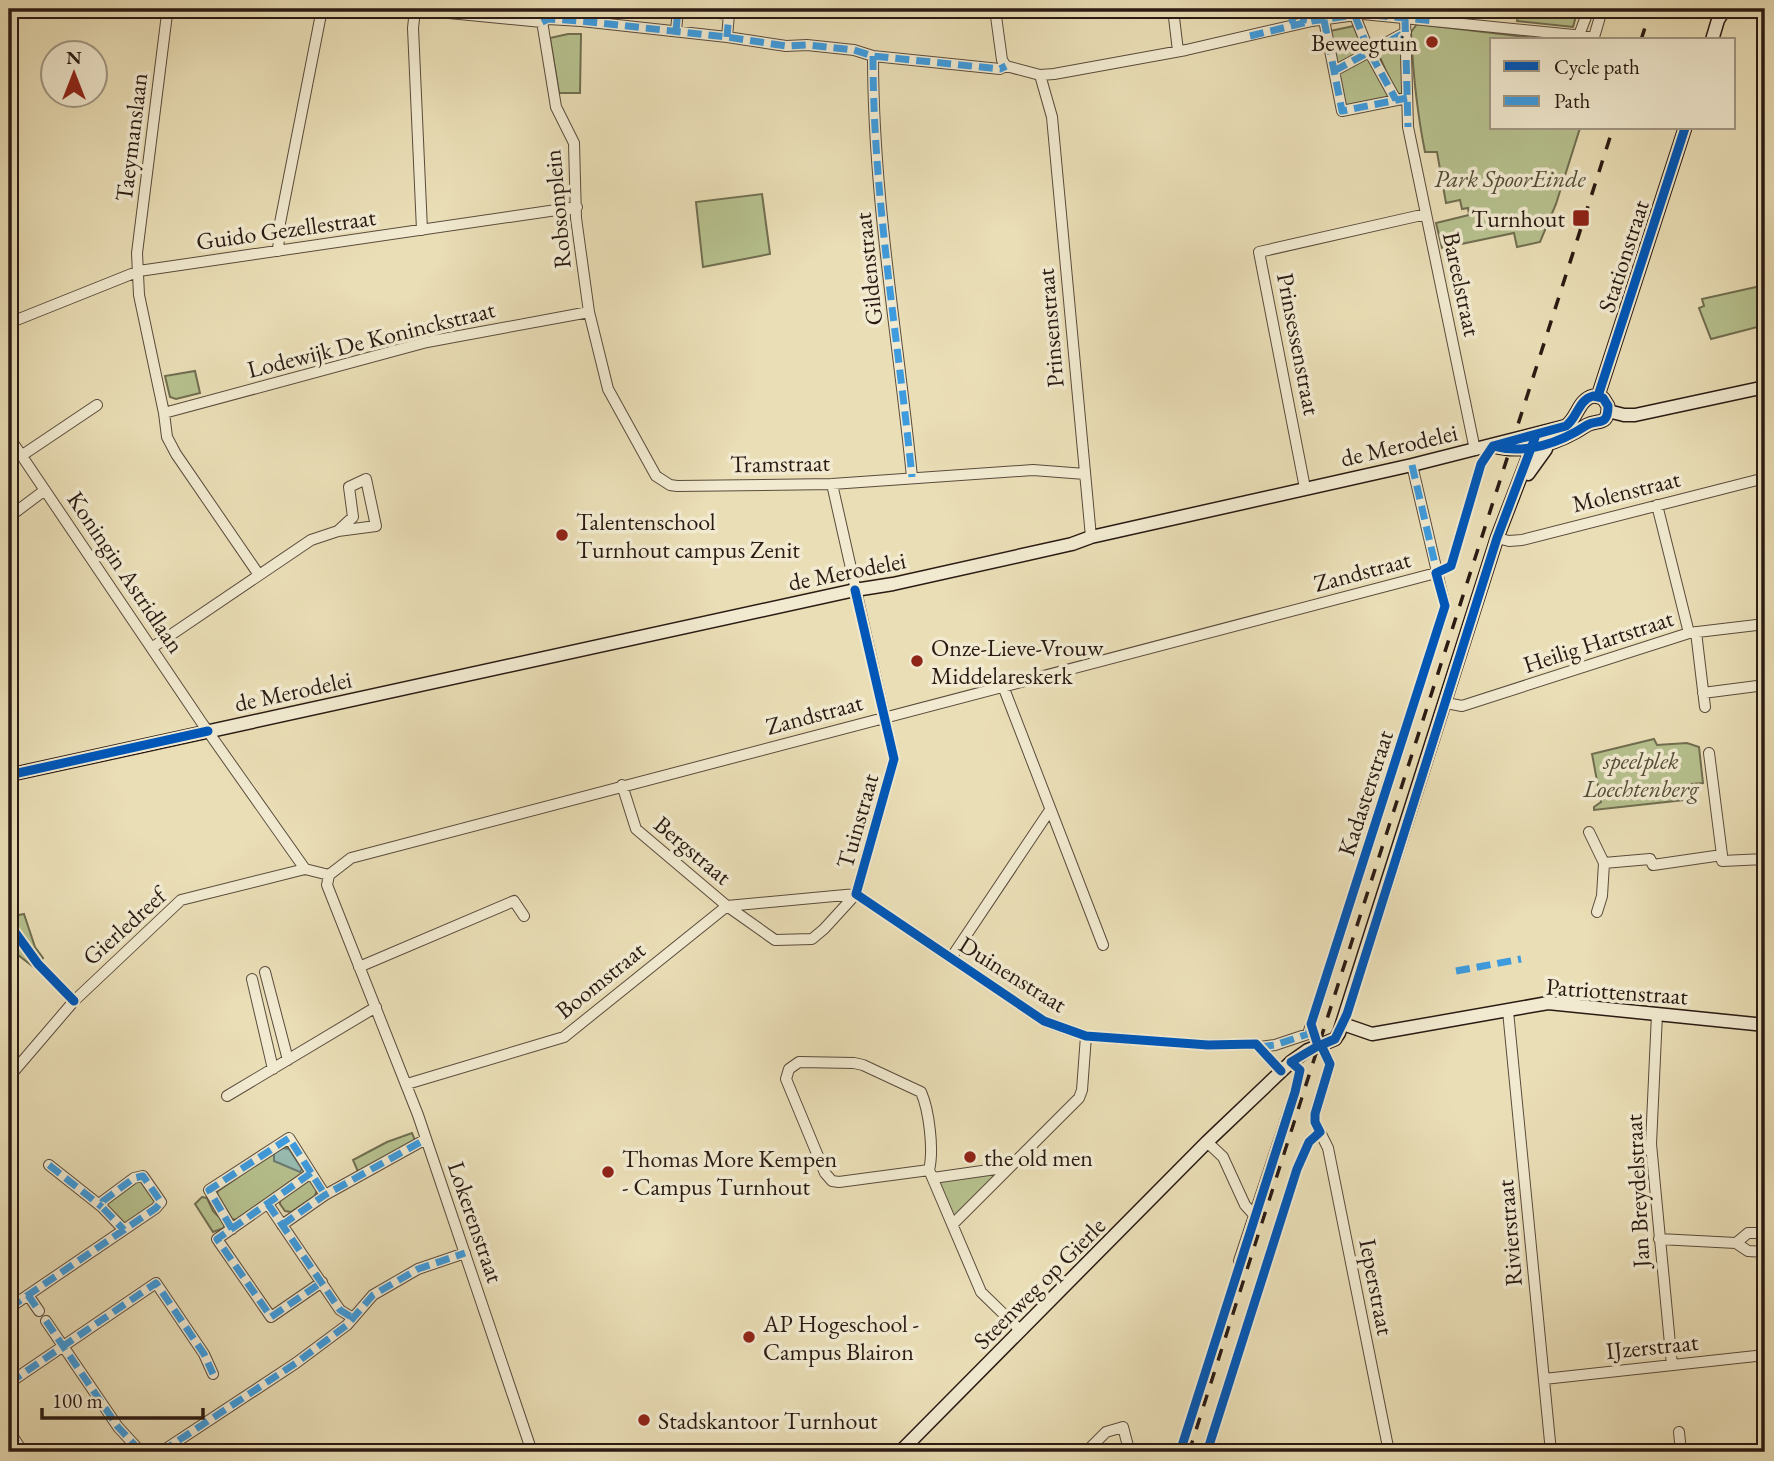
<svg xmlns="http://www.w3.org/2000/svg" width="1774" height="1461" viewBox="0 0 1774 1461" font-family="'EB Garamond',serif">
<rect width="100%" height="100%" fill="#eadeb6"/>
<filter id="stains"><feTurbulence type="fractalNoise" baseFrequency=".00286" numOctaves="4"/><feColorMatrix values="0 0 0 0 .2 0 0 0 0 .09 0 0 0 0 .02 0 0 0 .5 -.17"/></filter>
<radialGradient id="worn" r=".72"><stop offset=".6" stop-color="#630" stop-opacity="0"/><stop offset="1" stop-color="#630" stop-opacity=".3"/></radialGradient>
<path fill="#b6c18e" stroke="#706e50" stroke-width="2" d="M1519,9H1578L1573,27L1517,21Z
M1417,24L1552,40H1492V128H1580L1556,204L1540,242L1517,247L1514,233L1442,248L1436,223L1469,215L1468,208L1462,209L1460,200L1446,203L1437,152H1425C1417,112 1413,73 1411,32Z
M1354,26L1362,49L1337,67L1330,31Z
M568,34H581L580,93H559L550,38Z
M1401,39L1403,95L1397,96L1378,53Z
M1367,57L1391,97L1345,106L1339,72Z
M762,194L770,254L703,267L696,202Z
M1765,285V325L1711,339L1699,308L1704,306L1702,299Z
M195,371L200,393L176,399L170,397L165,376Z
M1654,739L1657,745L1687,743L1699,747L1703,783L1692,784L1693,799L1594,810V807L1601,802L1592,754Z
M24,914L35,947L43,958L35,968L9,948V917Z
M412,1133L416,1143L359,1174L353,1160L387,1142Z
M283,1146L290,1148L304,1169V1173L237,1220L232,1219L217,1194L218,1191Z
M1001,1172L953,1221L937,1181Z
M138,1176L161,1202L124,1230L103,1201Z
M307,1180L311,1181L317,1189L315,1196L291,1212L285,1211L280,1204V1200Z
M202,1197L207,1198L213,1211L224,1222V1228L213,1232L195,1204Z"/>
<path fill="#98bcb2" stroke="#6c7b72" stroke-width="2" d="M282,1148L289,1149L302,1169L300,1172L274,1161V1153Z"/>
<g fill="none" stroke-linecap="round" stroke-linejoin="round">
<g stroke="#5a4b3c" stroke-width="12">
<path id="street" d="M166,9L167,14L137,253L139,295L164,413L167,437L176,454L259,575
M408,9L542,22L548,19L581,21L727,37L786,46L807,45L854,50L873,56L1000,69L1006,66
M540,9L556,107L574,143L576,218L589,312L608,389L656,476L670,485L677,486L832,484L1033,470L1085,474
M995,9L1002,60L1006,66
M1173,9L1178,51
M415,10L413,28L422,230
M1355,16L1369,51L1396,100
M1405,18L1408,127L1475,450
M1324,20L1342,111L1407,98
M1303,23L1305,9
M676,31L678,9L729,14L727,37
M1579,35L1589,9
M873,56C873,197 898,337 912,477
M1006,66L1040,75L1054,74L1186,50L1312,21L1363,14L1594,37L1602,10L1596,9
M1334,71L1406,32
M1040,75L1052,117L1091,537
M278,251L280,223L322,9
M9,323L139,271L577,207
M164,413L427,342L589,312
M9,437L202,723L305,869L329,875L327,885L418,1115L532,1452
M21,456L97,405
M1305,488L1259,252L1426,214
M1657,505L1689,633
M9,517L45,490
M1497,538L1509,541L1522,540L1765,478
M1696,632L1705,707
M153,647L311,540L338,531L376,526L366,479L349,487L353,517L338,531
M1003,686L1103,945
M1703,693L1765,685
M1446,703L1462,706L1689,633L1765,624
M1709,753L1722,855
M622,785L636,829L727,906L775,940L812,939L824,929L856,894L894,759L832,484
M1589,832L1604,863
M329,875L351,858L1436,573
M856,894L1044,1021L1086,1036L1208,1045L1256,1044L1281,1071
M727,906L856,894
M1597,912L1602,896L1604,863L1650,859L1653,865L1722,855V861L1765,859
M951,958L1050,810
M359,967L514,901L524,916
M265,972L288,1060
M252,979L273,1069
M1508,1011L1551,1452
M1657,1014L1651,1144L1672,1365
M1321,1045L1330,1064L1315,1114V1122L1328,1148L1389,1452
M1260,1047L1275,1045L1308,1034L1445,606L1412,465
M9,1077L74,1001L181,900L305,869
M407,1084L564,1037L727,906
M227,1096L376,1007
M1207,1142L1223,1157L1245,1205L1254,1215
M49,1165L102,1207
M929,1170L839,1182L832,1181L825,1173L786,1079L789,1069L799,1062L854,1063L863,1065L921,1092C929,1110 934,1150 929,1170L981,1292L1021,1331
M311,1173L217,1239L271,1317L322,1282
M933,1178L1010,1167L1079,1098L1082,1090L1086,1036
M268,1204L340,1310L353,1318
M953,1224L1010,1167
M282,1225L325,1195L426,1139
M232,1229L209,1190L289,1138L325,1195
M1659,1239L1736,1243L1748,1251L1765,1252
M1736,1243L1748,1233H1765
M1239,1261L1295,1092L1300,1070L1291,1062
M28,1295L39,1311
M9,1308L156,1208L161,1202L143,1176L134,1178L103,1201L102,1207L124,1230
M46,1321L118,1427L141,1452
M1544,1379L1765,1355
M9,1383L156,1283L204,1354L213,1374
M9,1431L23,1452
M1679,1432L1681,1452
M161,1452L296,1363L347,1325L373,1295L418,1269L465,1253
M1086,1452L1106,1432L1123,1427L1129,1450
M1207,1452L1297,1169L1309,1142L1320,1132"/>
</g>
<g stroke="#2a1a13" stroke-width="15">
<path id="secondary" d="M1712,40L1718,20L1725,9
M1598,396L1685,128
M1608,411L1624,415H1635L1765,387
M1528,474L1546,449V444
M9,775L855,590L893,584L1072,544L1091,537L1412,465L1566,426C1578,417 1578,400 1593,396L1603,398L1608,406C1608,427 1598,419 1587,425C1560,443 1525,455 1493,446
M1343,1024L1372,1034L1548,1003L1765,1025
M900,1452L1207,1142L1291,1062L1308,1050L1335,1039L1339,1033L1497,538L1534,442"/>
</g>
<use href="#street" stroke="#f1ead0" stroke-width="10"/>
<use href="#secondary" stroke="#f1ead0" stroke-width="12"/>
<path stroke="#2a1a13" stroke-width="3.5" stroke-dasharray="12 12" stroke-linecap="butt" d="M1641,40L1651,9
M1189,1452C1329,1010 1472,569 1613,128"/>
<path stroke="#3d9bde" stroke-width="7" stroke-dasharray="14 7" stroke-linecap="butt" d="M1291,9L1293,26
M1355,16L1369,51L1396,100
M1405,18L1408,127
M1324,20L1342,111L1407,98
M542,22L548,19L581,21L727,37L786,46L807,45L854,50L873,56L1000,69L1006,66
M1303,23L1305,9
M676,31L678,9L729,14L727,37
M1250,36L1312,21L1363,14L1435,21
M873,56C873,197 898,337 912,477
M1334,71L1406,32
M1412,465L1438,577
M1456,971L1521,959
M1260,1047L1275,1045L1308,1034L1311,1025
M49,1165L102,1207
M311,1173L217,1239L271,1317L322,1282
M268,1204L340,1310L353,1318
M282,1225L325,1195L426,1139
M232,1229L209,1190L289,1138L325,1195
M28,1295L39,1311
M9,1308L156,1208L161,1202L143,1176L134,1178L103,1201L102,1207L124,1230
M46,1321L118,1427L141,1452
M9,1383L156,1283L204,1354L213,1374
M9,1431L23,1452
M161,1452L296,1363L347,1325L373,1295L418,1269L465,1253"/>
<g stroke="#f1ead0" stroke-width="13">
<path id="cycleway" d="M1593,396L1603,398L1608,406C1608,427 1598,419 1587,425C1560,443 1525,455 1493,446L1566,426C1578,417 1578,400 1593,396Z
M1598,396L1685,128
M855,590L894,759L856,894L1044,1021L1086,1036L1208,1045L1256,1044L1281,1071
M9,775L208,731
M9,924L38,964L74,1001
M1180,1452L1295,1092L1300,1070L1291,1062L1318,1046L1311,1024L1445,606L1436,573L1451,566L1481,464L1493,446
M1207,1452L1297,1169L1309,1142L1320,1132L1315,1122V1114L1330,1064L1321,1045L1335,1039L1347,1014L1497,538L1536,435"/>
</g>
<use href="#cycleway" stroke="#0057b8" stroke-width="9"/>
</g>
<g fill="#8f2418" stroke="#f1ead0" stroke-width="2.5">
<circle cx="1432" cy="42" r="7"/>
<rect x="1572" y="209" width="18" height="18" rx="3.5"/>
<circle cx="562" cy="535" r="7"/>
<circle cx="917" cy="661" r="7"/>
<circle cx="970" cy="1157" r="7"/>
<circle cx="608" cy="1172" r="7"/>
<circle cx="749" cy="1337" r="7"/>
<circle cx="644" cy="1420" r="7"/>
</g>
<g text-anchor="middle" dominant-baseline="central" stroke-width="7" stroke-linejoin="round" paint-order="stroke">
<g font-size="24" fill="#2a1a13" stroke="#f1ead0" text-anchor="start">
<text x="1418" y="42" text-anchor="end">Beweegtuin</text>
<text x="1565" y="218" text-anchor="end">Turnhout</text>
<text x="576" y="521">Talentenschool<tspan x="576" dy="28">Turnhout campus Zenit</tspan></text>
<text x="931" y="647">Onze-Lieve-Vrouw<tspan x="931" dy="28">Middelareskerk</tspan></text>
<text x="984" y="1157">the old men</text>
<text x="622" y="1158">Thomas More Kempen<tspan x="622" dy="28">- Campus Turnhout</tspan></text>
<text x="763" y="1323">AP Hogeschool -<tspan x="763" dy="28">Campus Blairon</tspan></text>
<text x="658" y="1420">Stadskantoor Turnhout</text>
</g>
<g font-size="24" fill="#2a1a13" stroke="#f1ead0">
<text transform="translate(131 137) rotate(-83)">Taeymanslaan</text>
<text transform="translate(557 209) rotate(-95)">Robsonplein</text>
<text transform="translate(286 229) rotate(-8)">Guido Gezellestraat</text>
<text transform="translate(1623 256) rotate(-72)">Stationstraat</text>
<text transform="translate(868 269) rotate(-96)">Gildenstraat</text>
<text transform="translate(1462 284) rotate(78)">Bareelstraat</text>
<text transform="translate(1050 328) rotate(-95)">Prinsenstraat</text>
<text transform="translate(371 339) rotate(-14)">Lodewijk De Koninckstraat</text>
<text transform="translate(1299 344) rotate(79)">Prinsessenstraat</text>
<text transform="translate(1399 445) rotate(-13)">de Merodelei</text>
<text transform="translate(780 463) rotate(-1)">Tramstraat</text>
<text transform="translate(1626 491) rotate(-14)">Molenstraat</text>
<text transform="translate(847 571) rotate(-11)">de Merodelei</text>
<text transform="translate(1362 571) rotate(-15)">Zandstraat</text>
<text transform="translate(126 572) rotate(56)">Koningin Astridlaan</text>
<text transform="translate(1598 641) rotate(-18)">Heilig Hartstraat</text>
<text transform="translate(293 691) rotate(-12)">de Merodelei</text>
<text transform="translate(814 714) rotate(-15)">Zandstraat</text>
<text transform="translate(1365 793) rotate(-72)">Kadasterstraat</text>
<text transform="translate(857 821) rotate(-74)">Tuinstraat</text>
<text transform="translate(693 850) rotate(40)">Bergstraat</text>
<text transform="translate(124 926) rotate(-42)">Gierledreef</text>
<text transform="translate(1013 974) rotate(32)">Duinenstraat</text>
<text transform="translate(600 980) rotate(-39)">Boomstraat</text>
<text transform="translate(1617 991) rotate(4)">Patriottenstraat</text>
<text transform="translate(1637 1191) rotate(-93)">Jan Breydelstraat</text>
<text transform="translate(476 1222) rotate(71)">Lokerenstraat</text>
<text transform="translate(1509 1233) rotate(-95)">Rivierstraat</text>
<text transform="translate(1039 1283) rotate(-45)">Steenweg op Gierle</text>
<text transform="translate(1377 1287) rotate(79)">Ieperstraat</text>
<text transform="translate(1652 1346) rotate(-6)">IJzerstraat</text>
</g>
<g font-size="24" font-style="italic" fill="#544c38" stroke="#f1ead0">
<text x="1510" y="178">Park SpoorEinde</text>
<text x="1641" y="760">speelplek<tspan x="1641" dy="28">Loechtenberg</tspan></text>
</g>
</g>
<rect width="1774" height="1461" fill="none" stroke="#eadeb6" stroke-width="35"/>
<rect x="10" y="10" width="1753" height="1440" fill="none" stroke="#2a1a13" stroke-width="3.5"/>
<rect x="18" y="18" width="1739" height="1426" fill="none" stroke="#2a1a13" stroke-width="2"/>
<rect x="1490" y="38" width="245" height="91" fill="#f1ead0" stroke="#a19784" stroke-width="2"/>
<rect x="1504" y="61" width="35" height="10" fill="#0057b8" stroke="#a19784" stroke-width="2"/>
<text x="1554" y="74" font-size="21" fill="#2a1a13">Cycle path</text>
<rect x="1504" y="96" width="35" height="10" fill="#3d9bde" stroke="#a19784" stroke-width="2"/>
<text x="1554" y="108" font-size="21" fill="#2a1a13">Path</text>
<g transform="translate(74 74)"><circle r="33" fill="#f1ead0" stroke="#a19784" stroke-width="2"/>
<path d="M0-5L12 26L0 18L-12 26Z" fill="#8f2418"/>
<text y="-10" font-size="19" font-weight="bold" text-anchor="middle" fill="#2a1a13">N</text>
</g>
<path d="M42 1408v10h161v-10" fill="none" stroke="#2a1a13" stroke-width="3.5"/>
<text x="52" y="1408" font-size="21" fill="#2a1a13" stroke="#f1ead0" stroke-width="5" paint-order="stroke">100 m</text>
<rect width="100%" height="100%" filter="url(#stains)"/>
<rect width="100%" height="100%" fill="url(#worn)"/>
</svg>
